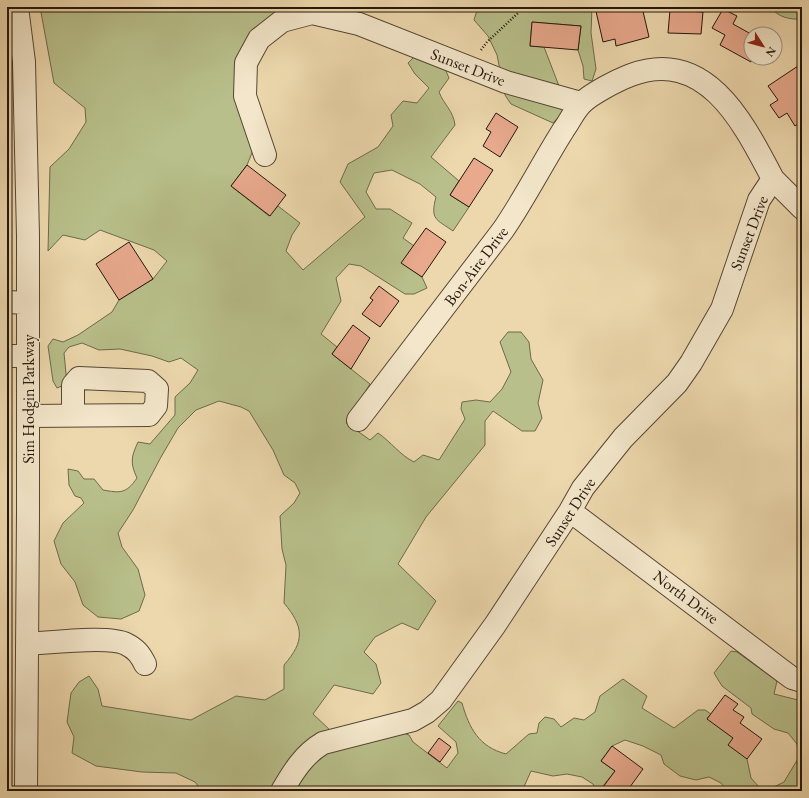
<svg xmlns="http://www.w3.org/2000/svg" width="809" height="798" viewBox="0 0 809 798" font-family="'EB Garamond',serif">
<rect width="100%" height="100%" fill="#edd8ad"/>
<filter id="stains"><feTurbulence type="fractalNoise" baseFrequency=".005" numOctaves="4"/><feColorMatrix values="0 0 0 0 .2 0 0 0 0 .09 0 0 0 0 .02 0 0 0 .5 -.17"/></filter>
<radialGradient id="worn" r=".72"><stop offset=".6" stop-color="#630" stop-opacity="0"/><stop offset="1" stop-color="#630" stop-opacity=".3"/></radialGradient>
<path fill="#b8bf8a" stroke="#6e6a4b" d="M40,7H294L252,39L254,148L247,165L231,186L269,216L278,206L300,223L292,235L286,251L303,270L365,217L340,182L348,164L378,147L393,126L391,115L403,101L417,103L429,88L415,74L408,63L416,55L443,64L449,78L439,92C444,105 453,110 455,125L431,157L459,181L450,195L469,207L453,231C436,219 430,220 436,197L420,184L392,170L374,173L366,192L376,209H390L412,223L403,238L414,246L402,263L422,277L427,288L414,294H405L361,266L349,264L336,278L341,301L321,334L337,347L332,354L370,384L346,423L370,440L378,433C391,442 400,455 414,462L423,455L439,460L465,419L461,409L462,402L476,400L490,402L502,389L511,372L500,342L508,332H521L529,342L531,359L543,380L538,403L542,418L535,431H522L493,411L485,421V445L426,517L398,564L436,601L418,630L402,623L375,637L364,652L376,664L381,683L373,694L334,685L313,714L331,731L312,737L282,771L272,791H202L195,782L176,773L142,772L96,766L72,753L74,737L67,722L71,693L79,682L89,676L98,689L102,706L191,720L236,696L265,700L284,689V665C305,641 304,627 284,603L286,565L282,549L280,516L294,503L300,493L295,483L284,475L273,450L249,411L241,407L219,401L196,410L178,428L161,457L133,510L118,533L122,547L138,569L145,595L139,611L121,619L98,617L83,605L75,582L61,564L54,541L63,523L84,503L81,498L75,496L69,485L68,469L78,471L84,479H94L103,490C120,493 126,494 137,478C130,463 131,457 138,442L150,444L175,415V397L190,383L198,370L181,358L169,362L152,356L120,349L99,350L82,343L69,347L64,353L67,384L57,388L53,381L48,346L53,339L63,342L78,335L112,312L119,300L153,279L167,261L154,250L100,230L85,240L63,235L48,251L50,167L69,149L86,122L85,108L54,83Z
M478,7H592L591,33L596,69L592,81L584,79L583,66L578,50L581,26L532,22L530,46L544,47L559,86L565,110L553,123L511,104L505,95L497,55L488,36L474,20Z
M771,7H802V19C790,20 777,17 771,7Z
M7,508H10L9,613H7Z
M731,651L737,652L777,681L774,694L802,701V791H727L721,783L709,777L696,780L680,776L664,764L661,755L643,746L625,740L612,746L601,761L615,771L603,786L609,791H597L593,784L582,777L567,774L553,776L531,771L523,789L520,791H292L318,757L332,751L403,733L409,735L413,742L447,768L458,753L456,742L438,726L458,701L462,703C469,728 479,747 506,754L529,734L537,733L539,723L545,717L554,719L561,727L574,718L584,720L595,712L600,696L623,679L647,696L642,708L674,728L698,710H705L711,714L707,718L733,738L747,759L751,778L759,787L768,790L784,782L799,757L797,744L788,733L774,729L752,714L751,708L722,686L714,673Z"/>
<path fill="#e8a98d" stroke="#24160c" d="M595,7H642L649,37L616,46L615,39L603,42Z
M723,9L737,16L733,24L751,34V58H753L751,62L720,45L725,35L712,28Z
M670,10L703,12L701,34L668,33Z
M532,22L581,26L578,50L530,46Z
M798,66L802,71V97L800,98L802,101V121L795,126L787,113L779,118L770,105L778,100L768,86Z
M496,113L518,127L500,157L483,146L491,132L486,129Z
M474,158L493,170L469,207L450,195Z
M247,165L286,195L270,216L231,186Z
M426,228L446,242L422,277L401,263Z
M129,242L153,279L119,300L96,264Z
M379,286L399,301L380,327L362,314L373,300L370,298Z
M353,325L370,338L351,369L332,354Z
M725,695L738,704L733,710L744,717L740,723L762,739L747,759L728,745L733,738L707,719Z
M439,738L451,747L440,762L428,753Z
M612,746L643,769L627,791H609L603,787L615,771L601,761Z"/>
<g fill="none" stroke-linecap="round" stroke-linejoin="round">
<g stroke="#564634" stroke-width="24">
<path id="minor" d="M17,7L24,62L28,236V514L26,791
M265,155L245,96L246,63L259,39L282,21L312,13L359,24L506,82L581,103
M773,179L802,208
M7,302L28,303
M7,356H28
M28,416L149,415L156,406L157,389L148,381L79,378L73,385V415
M570,511L792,678L802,681
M27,644C49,643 109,635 126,644C136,649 140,654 145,664
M282,791C293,772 304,754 323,743L413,720L427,712L441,700L495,625L570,511L583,488L623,438L677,383L691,363L722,309L759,200L773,179C744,124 707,47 631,75C618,80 590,94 581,104C574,111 570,121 564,129C543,162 525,198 503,230L358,420"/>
</g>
<path stroke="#24160c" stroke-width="2.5" stroke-dasharray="1 2" stroke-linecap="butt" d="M481,50L487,42L518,13L520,7"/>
<use href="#minor" stroke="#f3e6ca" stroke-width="22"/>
</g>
<g text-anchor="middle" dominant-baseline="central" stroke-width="3" stroke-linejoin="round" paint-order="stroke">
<g font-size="16" fill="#24160c" stroke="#f3e6ca">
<text transform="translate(468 67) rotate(21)">Sunset Drive</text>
<text transform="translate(749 233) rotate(-69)">Sunset Drive</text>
<text transform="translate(476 266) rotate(-53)">Bon-Aire Drive</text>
<text transform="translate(28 399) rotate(-90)">Sim Hodgin Parkway</text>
<text transform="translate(570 512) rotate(-57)">Sunset Drive</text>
<text transform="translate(686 597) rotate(37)">North Drive</text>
</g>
</g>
<rect width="809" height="798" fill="none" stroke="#edd8ad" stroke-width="24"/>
<rect x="8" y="8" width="793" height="782" fill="none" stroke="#24160c" stroke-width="2"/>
<rect x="12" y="12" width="785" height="774" fill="none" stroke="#24160c"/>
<g transform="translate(763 46) rotate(126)"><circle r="19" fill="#f3e6ca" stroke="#a0937e"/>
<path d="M0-3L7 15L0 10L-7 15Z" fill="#8f2418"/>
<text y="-6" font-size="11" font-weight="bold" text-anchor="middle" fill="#24160c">N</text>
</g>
<rect width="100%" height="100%" filter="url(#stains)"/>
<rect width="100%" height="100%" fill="url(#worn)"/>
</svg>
